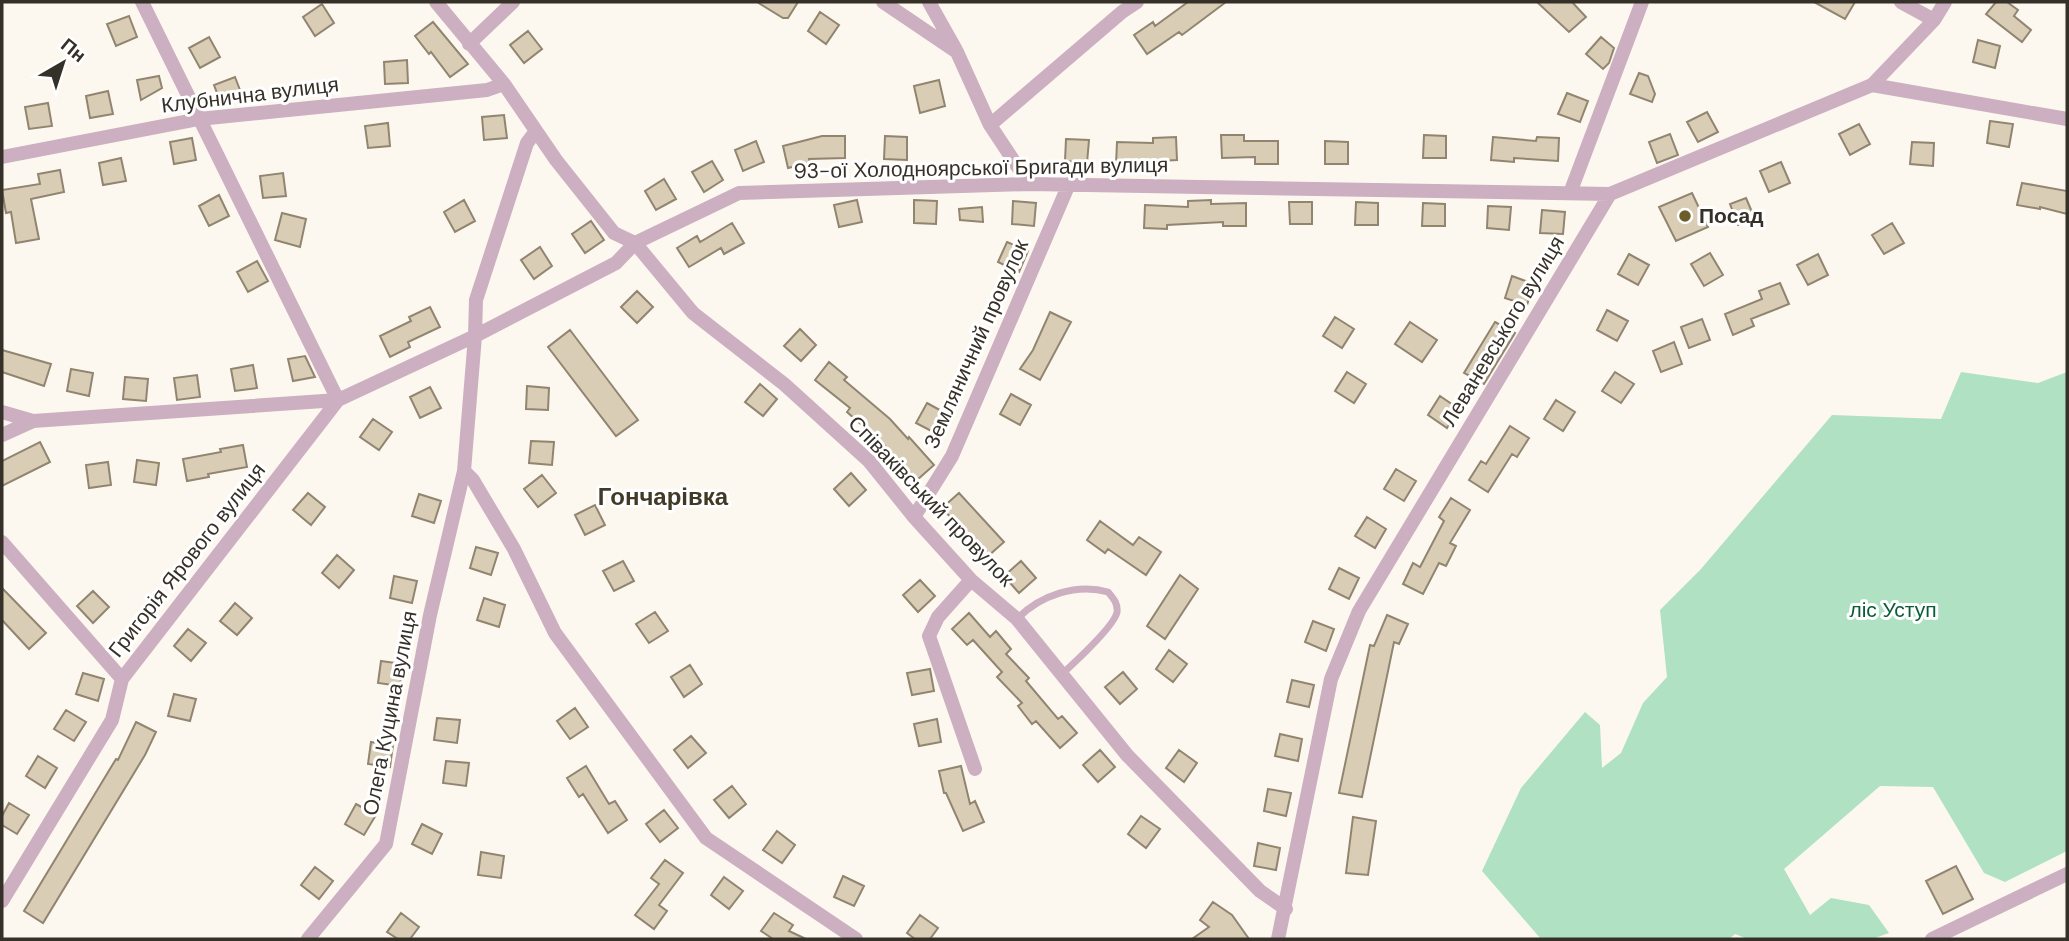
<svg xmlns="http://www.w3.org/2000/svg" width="2069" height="941" viewBox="0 0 2069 941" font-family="'DM Sans',sans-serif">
<rect width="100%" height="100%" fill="#fdf8ef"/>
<path fill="#afe1c2" d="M1961,372L2038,383L2067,372V851L2005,882L1984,873L1933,787L1880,786L1784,869L1810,915L1831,898L1869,905L1889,933L1872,939H1748L1735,934L1729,939H1541L1482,871L1521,788L1585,712L1600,725L1602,768L1621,753L1643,703L1667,677L1660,610L1701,569L1832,415L1941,419Z"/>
<path fill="#d9cdb6" stroke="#918570" stroke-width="2" d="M757,2H798L788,18H783Z
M1188,2H1226L1182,35L1179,32L1147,54L1134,35L1153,22L1155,26Z
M1537,2H1572L1586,17L1569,32Z
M1814,2H1855L1845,19Z
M1996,2H2007L2018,10L2014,16L2031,30L2022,42L1986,14Z
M322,4L334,23L315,36L303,17Z
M820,12L839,25L826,44L808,31Z
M129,16L137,37L116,46L107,24Z
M433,22L468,64L450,77L431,52L429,54L415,36Z
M528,31L542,49L524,63L510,45Z
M209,37L220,57L200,68L189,48Z
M1601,37L1614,48L1609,63L1603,69L1586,54Z
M1978,40L2000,46L1995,68L1973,62Z
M407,60L408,83L385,84L384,62Z
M1639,73L1648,76L1655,94L1652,102L1630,94Z
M159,76L162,88L141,100L137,80Z
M235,77L243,98L222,106L214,85Z
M939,80L945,106L920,113L914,86Z
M108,91L113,114L90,118L86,96Z
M1567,93L1588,101L1580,122L1558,114Z
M48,103L52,126L29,129L25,107Z
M1707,112L1718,132L1698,142L1687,122Z
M504,115L507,138L484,140L482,117Z
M1990,121L2013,124L2009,147L1987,143Z
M388,123L390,146L368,148L365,126Z
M1859,124L1870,144L1850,155L1839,134Z
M1670,134L1678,155L1657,163L1649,142Z
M1221,135H1244V141H1278V164H1255V157L1222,158Z
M1424,135L1446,136V158H1423Z
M822,136H845V158L809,159L810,163L788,168L783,146Z
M885,136L907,137V160L884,159Z
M1176,137L1177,160L1138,162V166L1116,165L1117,142L1153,143V138Z
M1493,137L1536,141L1537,137L1559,138L1558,161L1514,158V162L1491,160Z
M192,138L196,160L174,164L170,142Z
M1066,139L1089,140L1087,163L1065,161Z
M756,141L764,162L743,171L735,150Z
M1325,141L1348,142V164H1325Z
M1912,142L1934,143L1933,166L1910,164Z
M121,158L126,181L103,185L99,163Z
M712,161L723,180L704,192L692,172Z
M1781,162L1790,183L1769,192L1760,171Z
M60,170L64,192L31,199L39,239L16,243L11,212L6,213L2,190L40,184L38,174Z
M283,173L286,196L263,198L260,176Z
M664,179L676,199L656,210L645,191Z
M2022,183L2067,191V214L2040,207V209L2017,205Z
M1692,193L1708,227L1676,241L1659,207Z
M219,195L229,216L209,226L199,206Z
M1746,198L1755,219L1738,225L1730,204Z
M464,200L475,221L455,232L444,212Z
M857,200L862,222L839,227L834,205Z
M914,200L937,201L936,224L914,223Z
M1211,200V204L1246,203V226H1223V222L1167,225V229L1144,228L1145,205L1188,207V201Z
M1013,201L1036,203L1034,226L1012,224Z
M1289,202H1312V224H1290Z
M1356,202L1378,203V225H1355Z
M1423,203L1445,204V226H1422Z
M1488,206L1511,207L1509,230L1487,228Z
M982,207L983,222L960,220L959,209Z
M1542,210L1565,212L1563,234L1540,233Z
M282,213L306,219L300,247L275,240Z
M591,221L604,240L585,253L572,234Z
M732,223L744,243L724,254L721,248L689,267L677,248L697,236L700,242Z
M1892,223L1904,243L1884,254L1872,235Z
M1007,242L1028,251L1019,272L998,262Z
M540,247L552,266L534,279L521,260Z
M1710,253L1723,275L1704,286L1691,264Z
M1629,254L1649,265L1638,285L1618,274Z
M1818,254L1828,275L1808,285L1797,265Z
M257,261L268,281L248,292L237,272Z
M1512,276L1534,284L1527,305L1505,298Z
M1780,283L1789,304L1751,319L1754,326L1733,335L1725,314L1762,299L1759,291Z
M637,291L653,307L637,323L621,307Z
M430,307L440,327L408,342L410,347L390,357L380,336L411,321L409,317Z
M1607,310L1628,321L1617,341L1597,330Z
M1050,312L1071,322L1040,380L1020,369L1033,350Z
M1335,317L1354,329L1342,348L1323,336Z
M1702,319L1710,340L1689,348L1681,327Z
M1410,322L1437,340L1422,362L1395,344Z
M1495,322L1515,333L1484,384L1464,373Z
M800,329L816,345L801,361L784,346Z
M570,330L638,420L616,436L548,347Z
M1674,342L1682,364L1661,372L1653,351Z
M2,350L51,364L44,386L2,372Z
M305,356L315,377L293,381L288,359Z
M829,362L847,377L844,380L890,419L908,439L909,437L934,465L917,480L865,425L864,427L847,412L850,408L815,380Z
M253,365L257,388L235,391L231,369Z
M71,369L93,373L89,396L67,391Z
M1347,372L1366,384L1354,403L1335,391Z
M1615,372L1634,384L1621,403L1602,391Z
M197,375L200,397L177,400L174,378Z
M125,377L148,379L146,401L123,399Z
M760,384L777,399L763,416L745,402Z
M527,386L549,388L548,410L526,409Z
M430,387L441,408L420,418L410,397Z
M1011,394L1031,405L1020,425L1000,414Z
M1440,396L1459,409L1447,428L1428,415Z
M1556,400L1575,412L1563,431L1544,419Z
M927,403L947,414L937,434L916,423Z
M373,419L392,432L379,450L360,437Z
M1510,426L1529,438L1517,457L1512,454L1488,492L1469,480L1481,461L1486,464Z
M531,441L554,442L552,465L529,463Z
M40,442L50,462L2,486V461Z
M243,445L247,467L208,474L209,477L187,481L183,459L221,452L220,449Z
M137,460L159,463L156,485L134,482Z
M108,462L111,485L89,488L86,465Z
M1396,469L1416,481L1404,501L1384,489Z
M851,473L866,490L849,506L834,489Z
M542,475L556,493L538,507L524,489Z
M308,493L325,507L311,525L293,510Z
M959,493L1004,542L987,557L942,508Z
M419,494L441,501L434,523L412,516Z
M1451,498L1470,510L1450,543L1456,546L1446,566L1439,563L1423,594L1403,584L1413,563L1420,567L1444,521L1439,517Z
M595,505L605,525L585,535L575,515Z
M1367,517L1386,529L1375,548L1355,536Z
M1100,521L1133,545L1139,537L1161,552L1146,575L1108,549L1105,553L1087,540Z
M476,547L498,553L491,575L470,568Z
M337,555L354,570L339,588L322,573Z
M623,561L634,581L614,591L603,571Z
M1021,561L1036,578L1019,593L1004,576Z
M1339,568L1359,578L1349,599L1329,589Z
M1180,575L1198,589L1165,639L1147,626Z
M394,576L417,581L412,603L390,598Z
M920,580L935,596L918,612L903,595Z
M2,588L46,633L29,649L2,620Z
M93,591L109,607L93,623L77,606Z
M484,598L505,605L499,627L477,620Z
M235,603L252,618L237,635L220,621Z
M655,612L668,631L649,643L636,624Z
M969,613L990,637L996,631L1011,649L1006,654L1029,678L1026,681L1058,719L1062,716L1077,733L1060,748L1036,721L1032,724L1018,706L1022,703L997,677L1002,672L973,640L967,645L952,629Z
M1387,615L1408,624L1399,644L1394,642L1362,797L1339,793L1370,645L1374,646Z
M1313,621L1334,629L1326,651L1305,642Z
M188,629L206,643L191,661L174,646Z
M1169,650L1187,664L1173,682L1156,669Z
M381,661L403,664L400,686L378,683Z
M690,665L702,684L684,697L671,677Z
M930,669L934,691L912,695L907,673Z
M1123,672L1137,689L1120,704L1105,687Z
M83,673L104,679L98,701L76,694Z
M1292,680L1314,685L1309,707L1287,702Z
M174,694L196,699L190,721L168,716Z
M575,708L588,727L570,739L557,721Z
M66,710L86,722L74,741L54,729Z
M437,718L460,720L457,743L434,740Z
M937,719L941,742L919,746L914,724Z
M136,722L156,732L145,755L43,923L24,911L116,759L118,760Z
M1280,734L1302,739L1298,761L1275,756Z
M691,736L706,753L688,768L674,750Z
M371,742L393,745L390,767L368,764Z
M1100,750L1115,767L1098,782L1083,765Z
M1179,750L1197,763L1184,782L1166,768Z
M38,756L57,768L45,788L26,776Z
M446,761L469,763L466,786L443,783Z
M586,766L609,804L615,801L627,820L608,833L583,794L579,797L567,778Z
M961,766L970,804L975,801L984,822L963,831L946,793H944L939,771Z
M732,786L746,804L729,818L714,800Z
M1268,789L1291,793L1286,816L1264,811Z
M9,803L29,815L17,834L2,825V816Z
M356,804L376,815L364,835L345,824Z
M664,810L678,828L660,842L646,824Z
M1141,816L1160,829L1146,848L1128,834Z
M1353,817L1376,821L1368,875L1346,873Z
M422,824L442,834L432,854L412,844Z
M777,831L795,845L782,863L763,850Z
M1258,843L1280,848L1276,870L1254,866Z
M481,852L504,856L501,878L478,875Z
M665,860L683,873L659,905L667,911L654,929L635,915L659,884L651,878Z
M1956,866L1973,899L1943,914L1926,881Z
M315,867L333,881L319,899L301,885Z
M843,876L864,886L854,906L834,897Z
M724,877L743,891L729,909L711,895Z
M1213,902L1232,915L1249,939H1192L1209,927L1200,920Z
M401,913L419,927L410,939H398L387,932Z
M774,913L793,925L789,931L806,939H773L761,931Z
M920,915L938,928L930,939H915L907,933Z"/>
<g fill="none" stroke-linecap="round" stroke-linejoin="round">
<path stroke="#ccafc0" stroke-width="7" d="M1017,619C1040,595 1077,583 1108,592C1113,598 1118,603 1117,612C1115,625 1073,664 1061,675"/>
<path stroke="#ccafc0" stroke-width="14" d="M436,2L504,84L556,160L614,233L635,243L693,313L784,384L869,461L914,517L971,580L1017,619L1127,755L1260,891L1286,909
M883,2L957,52L990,125L1029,184
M929,2L956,50
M1901,2L1934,20
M469,44L513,2
M1872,85L1934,20L1945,2
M990,125L1122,12L1137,2
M2,157L199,119L487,90L504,84
M1570,193L1642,2
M2,412L33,421
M2,435L33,421L338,400L475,336L476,300L527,143L536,131
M914,517L952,456L1069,184
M2,542L122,679
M971,580L938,617L929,636L975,769
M2,901L112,720L122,679L338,400L142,2
M308,939L386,844L430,615L464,471
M856,939L706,838L555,633L514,549L473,480L464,471L475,336L616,263L635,243L739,193L1029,184L1610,194
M1278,939L1331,679L1359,611L1610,194L1872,85L2067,119
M1932,939L2067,874"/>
</g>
<circle fill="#6c5e2b" stroke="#fff" stroke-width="2.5" cx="1685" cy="216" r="7"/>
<g text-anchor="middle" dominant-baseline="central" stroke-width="6" stroke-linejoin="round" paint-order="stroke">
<g font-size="21" fill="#363128" stroke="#fff">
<text transform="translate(250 95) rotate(-7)">Клубнична вулиця</text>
<text transform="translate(981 168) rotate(-1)">93-ої Холодноярської Бригади вулиця</text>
<text transform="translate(1503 331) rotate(-59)">Леваневського вулиця</text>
<text transform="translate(976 344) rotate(-66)">Земляничний провулок</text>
<text transform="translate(931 501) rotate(46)">Співаківський провулок</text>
<text transform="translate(187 560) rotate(-52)">Григорія Ярового вулиця</text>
<text transform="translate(390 713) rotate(-79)">Олега Куцина вулиця</text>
</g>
<g font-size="21" font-weight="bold" fill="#363128" stroke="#fff" text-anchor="start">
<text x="1699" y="216">Посад</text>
</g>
<g font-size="21" fill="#0a5c38" stroke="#fff">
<text x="1893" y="610">ліс Уступ</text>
</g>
<g font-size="24" font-weight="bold" fill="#423926" stroke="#fff">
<text x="663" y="496">Гончарівка</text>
</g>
</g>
<rect width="2069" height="941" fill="none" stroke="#363128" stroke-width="7"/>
<g transform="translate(63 63) rotate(39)" stroke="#ffffff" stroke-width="5" paint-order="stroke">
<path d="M0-5L12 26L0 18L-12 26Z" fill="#363128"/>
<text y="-10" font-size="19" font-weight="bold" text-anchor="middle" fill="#363128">Пн</text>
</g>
</svg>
